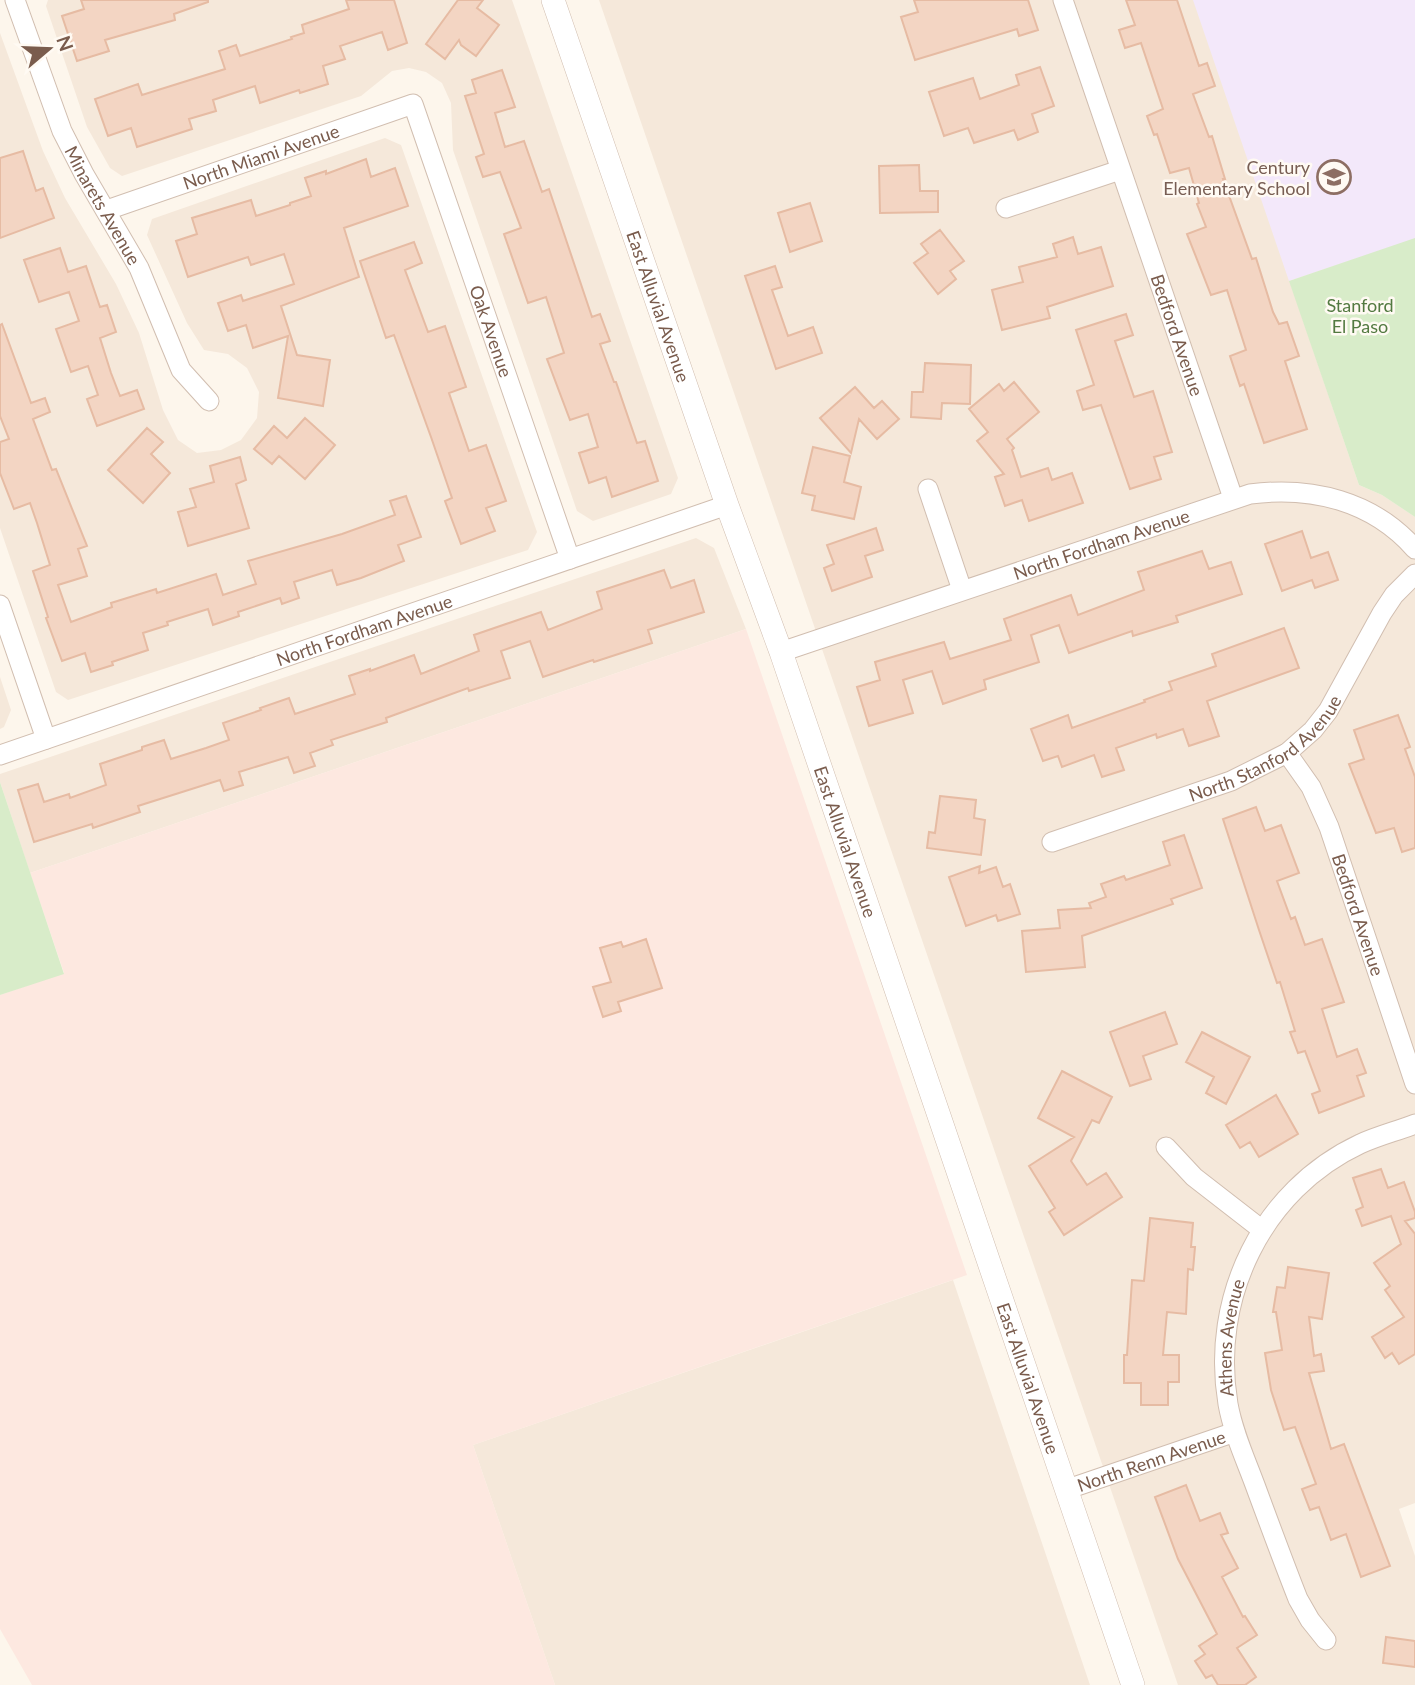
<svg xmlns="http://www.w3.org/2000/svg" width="1415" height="1685" viewBox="0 0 1415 1685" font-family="Lato,sans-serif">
<rect width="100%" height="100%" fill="#fdf6ec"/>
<path fill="#f5e8da" d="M48,0H512L678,478L671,494L593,521L577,511L453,150L451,103L442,83L426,72L409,68L392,71L361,96L122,176L110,168L87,127L46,6Z
M599,0H1194L1359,485L1382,495L1415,517V1503L1399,1509L1415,1556V1685H1178Z
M0,33L43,151L65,198L116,284L139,333L163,410L178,440L197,453L221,450L241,440L257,418L259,392L247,368L228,354L204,350L187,323L147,235L152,219L385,138L401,145L537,532L528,550L68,700L56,692L0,528Z
M696,538L714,548L746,629L30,873L0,782V774Z
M0,677L11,710L4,727L0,729Z
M953,1280L1090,1685H555L473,1445Z"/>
<path fill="#fde8e0" d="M746,629L967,1275L473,1445L555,1685H32L0,1629V995L64,973L30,873Z"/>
<path fill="#f3e8fa" d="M1193,0H1415V239L1289,281Z"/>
<path fill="#d8ecc9" d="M1415,238V517L1382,495L1359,485L1289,281Z
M0,782L64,974L0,995Z"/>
<path fill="#f3d5c3" stroke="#e6bba3" stroke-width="2" d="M81,0H208V2L174,14L175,20L105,40L109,51L77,61L62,16L84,9Z
M346,0H394L407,43L388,50L382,32L340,46L345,59L323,66L328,84L300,93L299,90L260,103L255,86L213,100L216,111L189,119L192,129L137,147L131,128L108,136L95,99L138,84L142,95L225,69L219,51L236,45L240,56L292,39L291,37L304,33L302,25L349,9Z
M458,0H483L477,8L499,25L476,56L461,45L459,40L445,59L426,44Z
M914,0H1028L1038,30L1019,36L1017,29L915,60L901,17L918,12Z
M1126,0H1177L1199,66L1207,63L1215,86L1193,94L1209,137L1212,136L1225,179H1223L1252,259L1256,258L1273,312L1279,324L1287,322L1299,356L1285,361L1307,429L1264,443L1244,384L1240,386L1230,356L1246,350L1227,290L1211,295L1187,234L1206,227L1197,204L1199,203L1189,168L1170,173L1157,134L1154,135L1147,116L1163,109L1141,43L1125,48L1119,30L1135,25Z
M1040,67L1054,106L1032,114L1038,132L1018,140L1014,130L974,143L968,128L944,136L929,92L973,78L980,99L1019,85L1016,75Z
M502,70L515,107L495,113L505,147L524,141L542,192L549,189L592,317L600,314L610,341L600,344L614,382H616L637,443L645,441L658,481L612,497L606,477L589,483L579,453L598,447L588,414L570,420L547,359L564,353L546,297L528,303L504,234L521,228L500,172L483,177L476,157L484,154L465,96L476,93L472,80Z
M23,151L36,191L43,188L54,218L0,238V158Z
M366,159L371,177L395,168L408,206L344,228L359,277L281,306L297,355L330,360L323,406L278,398L288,336L253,348L246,325L228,331L218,303L241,295L243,301L294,284L284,254L251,265L248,257L188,277L176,241L197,234L192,218L251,200L256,216L290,205V203L311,196L305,178L326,171V174Z
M919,165L920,191H938V212L880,213L879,166Z
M810,203L822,241L790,252L778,213Z
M940,230L964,261L950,271L956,279L938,294L914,263L928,253L921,244Z
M1073,237L1078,254L1101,247L1113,286L1047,307L1050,318L1002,330L992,290L1023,282L1019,267L1057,257L1053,244Z
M414,242L422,263L405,270L428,332L445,326L466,387L449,393L469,451L486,445L506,501L486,508L495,531L461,544L445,501L452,498L431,437L394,335L386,338L360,261Z
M60,248L68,272L86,266L100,307L107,305L116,332L100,338L111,373L120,396L137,390L144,409L97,426L87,399L98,395L88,366L71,372L56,329L79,321L69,292L39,302L24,260Z
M775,266L782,287L772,290L788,336L813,327L822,353L776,369L745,276Z
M1126,314L1133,335L1115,341L1134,397L1153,391L1172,452L1154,457L1161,479L1130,489L1101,405L1083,410L1077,391L1094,385L1076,330Z
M2,324L31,403L45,398L50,412L33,419L52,470L56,469L87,546L78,549L87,576L58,585L71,622L112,607L111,603L156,589L157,593L216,574L223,595L256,584L248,561L342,534L395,515L390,501L406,496L421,537L398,545L404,561L361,578L337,585L332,570L294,582L299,598L282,604L280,598L238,612L239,616L213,625L208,609L167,622L168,625L143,633L148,650L112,662L113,665L91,672L85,653L62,661L46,618L48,617L33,571L50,565L37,523L30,503L14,509L0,473V442L9,439L0,416V325Z
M925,363L971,365L970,404L942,403L941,419L911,417L912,392H923Z
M1014,382L1039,412L1007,439L1014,448L1012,450L1021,477L1048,468L1052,480L1072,473L1083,503L1029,521L1022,500L1005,506L995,477L1004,474L977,441L988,432L969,409L999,384L1004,391Z
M855,387L874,408L882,401L899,419L877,439L859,419L851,453L820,418Z
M305,418L335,445L305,479L279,456L272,464L254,449L274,426L287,438Z
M147,428L163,442L151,454L170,473L143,503L108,470Z
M813,447L850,456L844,482L861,487L854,519L812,510L815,496L802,493Z
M240,457L246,480L236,484L249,528L188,546L178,512L196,507L190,489L214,482L210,466Z
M876,528L883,550L865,556L872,577L832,591L824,568L834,564L827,545Z
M1302,531L1311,558L1328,552L1338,580L1315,588L1312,580L1282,591L1265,544Z
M1202,551L1209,569L1231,562L1242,594L1176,616L1178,622L1133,636L1132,631L1069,653L1059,625L1031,635L1039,662L984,680L986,689L943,704L932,671L903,680L913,713L869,726L857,687L880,680L875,662L944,642L950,659L1011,640L1004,619L1071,595L1078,615L1144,590L1138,572Z
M664,570L671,588L694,580L704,612L648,630L652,643L594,662L593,660L543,677L530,641L501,651L510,678L469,691L468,688L386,718L387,722L331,740L333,745L310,753L315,766L294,773L288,757L239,772L243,785L224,791L220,780L138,806L140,812L93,828L92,824L34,842L18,790L38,784L44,802L69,794L70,798L106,785L100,764L142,750V747L164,740L171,759L206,748L229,740L223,723L261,710L260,708L289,698L295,714L355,694L349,676L370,669V671L414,655L421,674L479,651L474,635L541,612L548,630L602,609L597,592Z
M1284,628L1299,668L1207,701L1219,736L1189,746L1183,729L1157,738L1156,734L1116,748L1124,770L1102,777L1094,755L1062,767L1058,756L1043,761L1031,729L1068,715L1072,728L1145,702L1144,700L1172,690L1169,682L1216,666L1212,654Z
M1398,715L1410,747L1405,749L1415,777V848L1402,852L1394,828L1376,833L1349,764L1364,759L1354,730Z
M940,796L976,800L974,818L985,820L981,855L927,848L929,832L935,833Z
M1256,807L1265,831L1281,825L1299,873L1277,881L1291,919L1295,917L1305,945L1322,939L1344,1002L1322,1009L1337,1057L1357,1049L1366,1073L1357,1076L1364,1096L1319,1113L1312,1094L1320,1091L1305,1051L1298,1053L1290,1032L1295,1031L1280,982L1277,983L1259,930L1223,819Z
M1184,835L1202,888L1171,899L1173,904L1082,936L1085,967L1026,972L1022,931L1060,928L1058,910L1091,908L1089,903L1106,897L1101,884L1124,876L1126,880L1170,865L1163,842Z
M980,866L979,873L996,867L1003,887L1010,884L1020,914L998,921L996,915L966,926L949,877Z
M646,939L662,988L618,1002L621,1011L603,1017L593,987L611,982L600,948L621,942L623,947Z
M1165,1012L1177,1044L1143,1056L1151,1079L1130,1086L1110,1032Z
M1202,1032L1250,1057L1226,1104L1206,1093L1214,1077L1186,1062Z
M1062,1071L1112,1097L1099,1123L1092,1120L1071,1161L1087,1185L1106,1173L1122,1197L1064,1235L1049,1212L1055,1208L1029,1166L1074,1137L1038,1118Z
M1276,1095L1298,1134L1259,1157L1250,1142L1240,1148L1226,1125Z
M1381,1169L1388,1188L1404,1182L1415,1212V1218L1405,1221L1415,1234V1354L1399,1364L1392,1353L1385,1358L1372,1337L1404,1317L1385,1290L1390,1286L1374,1263L1401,1244L1391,1216L1362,1226L1356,1210L1363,1207L1353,1178Z
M1150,1218L1193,1223L1191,1247H1195L1193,1270L1188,1269L1186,1314L1167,1312L1163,1355H1179V1382H1168V1405H1141V1383H1124V1355H1127L1132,1280L1144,1281Z
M1288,1267L1329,1273L1322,1319L1309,1317L1314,1356L1321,1354L1324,1371L1309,1373L1331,1449L1344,1444L1390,1566L1361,1577L1346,1534L1331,1540L1319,1507L1310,1510L1302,1489L1316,1484L1295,1427L1284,1430L1271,1390L1265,1353L1282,1350L1276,1312H1273L1277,1287L1285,1288Z
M1186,1485L1200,1521L1220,1513L1228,1533L1221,1535L1238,1568L1222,1577L1243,1617L1245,1616L1257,1635L1237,1648L1256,1677L1245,1685H1218L1212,1675L1206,1678L1195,1661L1205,1654L1199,1646L1217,1634L1178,1559L1155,1497Z
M1386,1637L1415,1641V1667L1383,1663Z"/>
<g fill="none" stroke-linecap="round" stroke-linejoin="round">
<g stroke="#d1beb0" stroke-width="21">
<g id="minor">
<path id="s1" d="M15,0L62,131L84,174L139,268L181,370L209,401"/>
<path id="s2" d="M1063,0L1233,498"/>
<path d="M1006,208L1120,170"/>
<path id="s3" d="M107,210L413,104L570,559"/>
<path d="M928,489L962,590"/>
<path d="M0,605L46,739"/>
<path id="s4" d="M781,652L1250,494C1312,486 1373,501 1415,549"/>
<path id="s5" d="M1287,753L1311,787L1329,827L1415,1084"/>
<path id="s6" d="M0,755L727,505"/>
<path id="s7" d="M1052,842L1231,781L1287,753L1313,730L1328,711L1382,613L1394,595L1415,574"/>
<path d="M1166,1147L1194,1177L1261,1229"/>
<path id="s8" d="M1068,1489L1235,1432"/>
<path id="s9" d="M1326,1640L1310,1620L1298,1599C1283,1561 1269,1523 1255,1485C1245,1458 1233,1432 1228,1404C1210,1298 1262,1190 1360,1144C1377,1136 1397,1131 1415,1124"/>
</g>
</g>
<g stroke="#d1beb0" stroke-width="24">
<g id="tertiary">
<path id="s10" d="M553,0L727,505L781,652L1133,1685"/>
</g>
</g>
<use href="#minor" stroke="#fff" stroke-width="19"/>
<use href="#tertiary" stroke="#fff" stroke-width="23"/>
</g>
<defs>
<g id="school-ring" transform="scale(1.75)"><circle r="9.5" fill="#fffaf3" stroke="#8d6e63" stroke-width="1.5"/><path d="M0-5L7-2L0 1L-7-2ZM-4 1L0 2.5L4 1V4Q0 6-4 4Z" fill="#8d6e63"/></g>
</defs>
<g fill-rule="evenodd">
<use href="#school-ring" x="1334" y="177"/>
</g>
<g text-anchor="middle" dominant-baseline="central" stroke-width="5" stroke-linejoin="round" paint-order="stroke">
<g font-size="18" fill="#7a5c4d" stroke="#fffaf3">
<text stroke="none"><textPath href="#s3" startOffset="163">North Miami Avenue</textPath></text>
<text stroke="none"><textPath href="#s1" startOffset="224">Minarets Avenue</textPath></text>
<text stroke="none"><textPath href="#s10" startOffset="324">East Alluvial Avenue</textPath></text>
<text stroke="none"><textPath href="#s3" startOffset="564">Oak Avenue</textPath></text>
<text stroke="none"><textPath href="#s2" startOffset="354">Bedford Avenue</textPath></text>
<text stroke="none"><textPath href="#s4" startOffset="338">North Fordham Avenue</textPath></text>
<text stroke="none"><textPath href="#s6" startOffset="385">North Fordham Avenue</textPath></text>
<text stroke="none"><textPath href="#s7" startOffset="236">North Stanford Avenue</textPath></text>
<text stroke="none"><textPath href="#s10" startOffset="891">East Alluvial Avenue</textPath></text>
<text stroke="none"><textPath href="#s5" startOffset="178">Bedford Avenue</textPath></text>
<text stroke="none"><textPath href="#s9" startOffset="324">Athens Avenue</textPath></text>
<text stroke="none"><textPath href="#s10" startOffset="1458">East Alluvial Avenue</textPath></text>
<text stroke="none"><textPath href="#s8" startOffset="88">North Renn Avenue</textPath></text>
</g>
<g font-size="18" fill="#785e54" stroke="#fffaf3" text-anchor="end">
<text x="1310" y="167">Century<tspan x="1310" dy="21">Elementary School</tspan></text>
</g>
<g font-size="18" fill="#537a41" stroke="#fffaf3">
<text x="1360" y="305">Stanford<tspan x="1360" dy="21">El Paso</tspan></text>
</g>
</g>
<g transform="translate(49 49) rotate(71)" stroke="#fffaf3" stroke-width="5" paint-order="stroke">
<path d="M0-5L12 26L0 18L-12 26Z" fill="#7a5c4d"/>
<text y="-10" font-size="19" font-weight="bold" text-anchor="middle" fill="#7a5c4d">N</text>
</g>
</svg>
